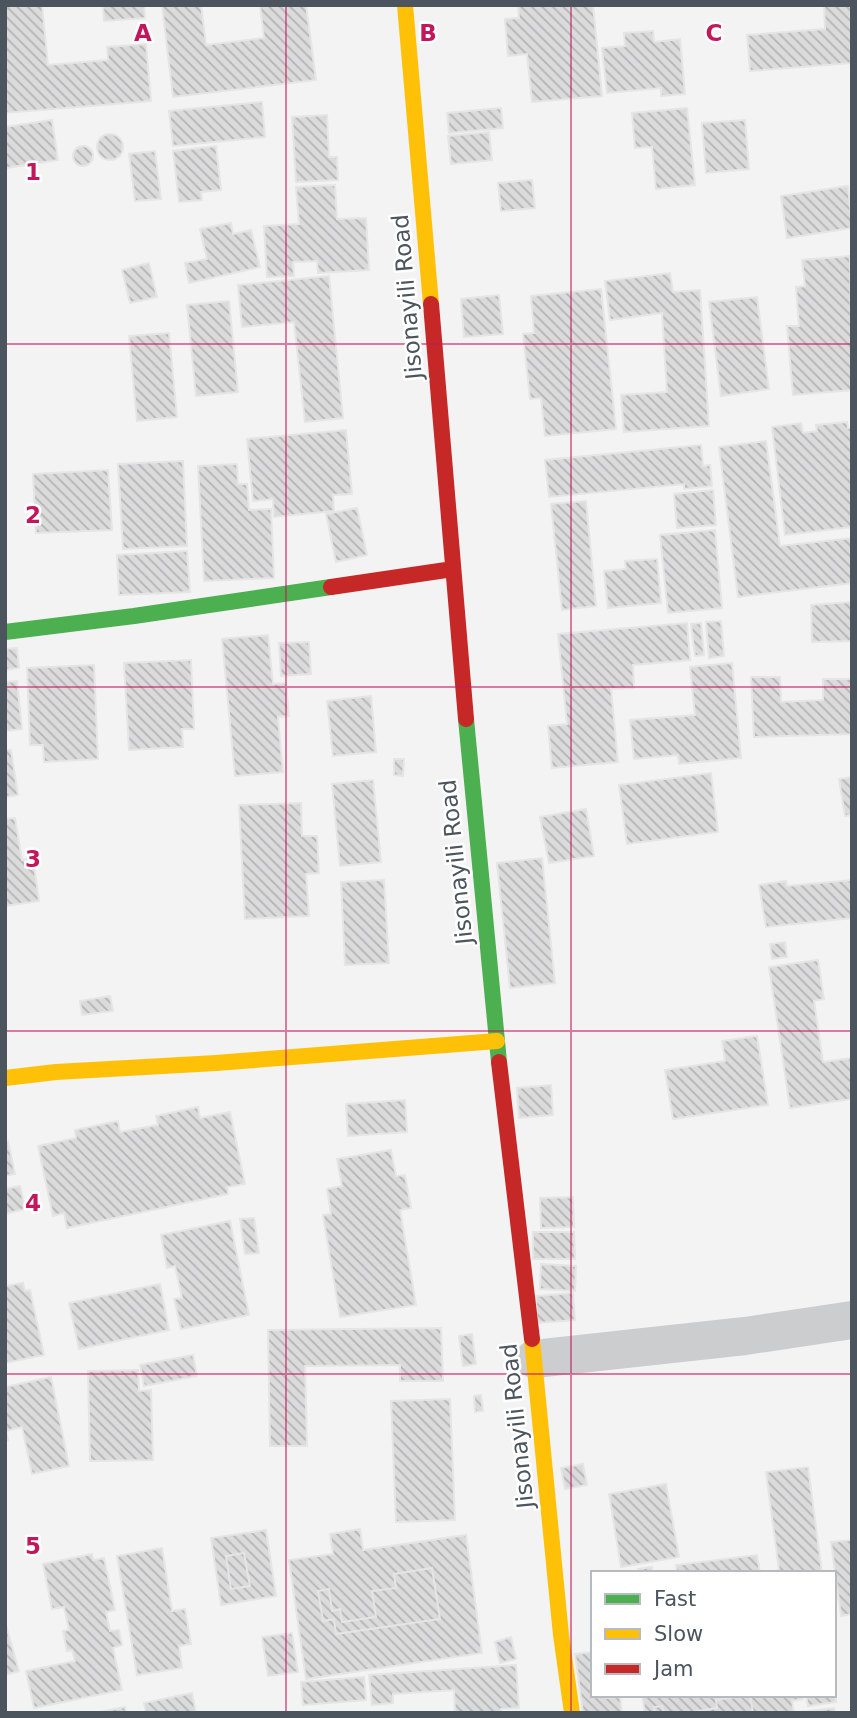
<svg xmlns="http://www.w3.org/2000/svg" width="857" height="1718" viewBox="0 0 857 1718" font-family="'DejaVu Sans',sans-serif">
<defs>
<pattern id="building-back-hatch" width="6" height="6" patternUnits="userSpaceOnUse" patternTransform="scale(1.75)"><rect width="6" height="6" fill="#dbdbdc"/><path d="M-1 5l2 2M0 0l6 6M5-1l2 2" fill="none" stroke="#b4b4b6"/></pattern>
</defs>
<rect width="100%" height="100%" fill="#f3f3f3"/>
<path fill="url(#building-back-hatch)" stroke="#e5e5e6" stroke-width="2" fill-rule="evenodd" d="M5,5H42L48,65L108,60L107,47L146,44L151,101L5,113Z
M103,5H144L145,18L104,21Z
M162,5H201L206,45L264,38L260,5H306L316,80L173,97Z
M518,5H593L602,96L532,102L527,54L508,56L505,19L519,18Z
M824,5H852V63L750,71L747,35L825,29Z
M653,31L654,42L680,39L685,94L661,96V88L607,93L602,48L625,46L624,33Z
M262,102L265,137L173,146L169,111Z
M501,108L503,128L449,133L447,113Z
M687,108L695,185L656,189L652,147L635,148L632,113Z
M327,115L329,157H337L338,180L296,182L292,117Z
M52,120L58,160L6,168L5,127Z
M745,120L749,169L706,173L702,123Z
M489,132L492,160L451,164L448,136Z
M97 147a13 13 0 1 1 26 0a13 13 0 1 1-26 0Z
M216,146L221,190L201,192L202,200L179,202L173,151Z
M73 156a10 10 0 1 1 20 0a10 10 0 1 1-20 0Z
M155,151L161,199L135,201L129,154Z
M532,180L535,208L501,211L498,183Z
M335,185L337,219L366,218L369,270L318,273L317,261L293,262L294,276L267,277L264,226L299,224L296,187Z
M848,186L852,228L787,238L781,196Z
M231,223L233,234L251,230L260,267L189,283L185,263L207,259L200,229Z
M850,256L852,390L793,395L787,326H799L796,287L805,286L802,260Z
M149,263L157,297L130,303L122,270Z
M670,273L673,292L700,290L709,426L624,432L621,395L667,392L662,313L610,320L605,281Z
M329,276L343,418L305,422L294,322L242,327L238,285Z
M601,289L616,429L545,436L541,398L530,399L523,334L534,333L531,296Z
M499,295L503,334L464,337L461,299Z
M757,297L769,389L721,396L709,302Z
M229,301L238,392L196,396L187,305Z
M169,333L177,417L137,421L129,336Z
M847,422L848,428H852V527L785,535L772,427L801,423L803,433L817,431L816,425Z
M346,430L352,494L333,495L334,511L274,517L273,499L253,501L247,439Z
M766,441L780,546L852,538V583L738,597L719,447Z
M701,445L703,466L710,465L712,486L684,489V484L549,497L545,460Z
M183,461L187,546L123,549L118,464Z
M237,464L238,484H247L249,510L271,509L274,578L204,581L198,466Z
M108,470L112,530L36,533L33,474Z
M713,490L716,525L677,528L674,494Z
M586,501L596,606L562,610L551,504Z
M357,508L367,555L336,562L326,514Z
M715,530L722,608L668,613L660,535Z
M187,551L190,592L119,595L117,555Z
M657,559L661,603L608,608L604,571L626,569L625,561Z
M852,602V641L812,642L811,605Z
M721,621L724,656L709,658L706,622Z
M687,623L690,660L633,665L634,688L611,689L618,762L552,768L548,726L567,724L558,634Z
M701,623L704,655L695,656L691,624Z
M268,635L273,684L286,683L289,716L278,717L283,772L235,776L222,639Z
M309,642L311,674L281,676L279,643Z
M17,648L19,668L5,670V649Z
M191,660L194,729H182L183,747L129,750L124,663Z
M732,663L741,758L679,764L678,755L634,759L630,720L695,715L690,667Z
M94,665L98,759L44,762L43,745H30L27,668Z
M751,677H780L781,702L823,700V679H852V734L754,737Z
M17,681L22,729L5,731V682Z
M371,696L376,752L333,756L327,701Z
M5,750H11L18,795L5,797Z
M394,759H404L403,776L394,775Z
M711,773L718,832L627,844L619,785Z
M852,777V815L845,816L839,779Z
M373,780L381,862L340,866L332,784Z
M301,803L302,836H317L319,873L306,874L309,916L245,919L239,805Z
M586,809L594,856L549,863L540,817Z
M15,818L22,860L33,858L39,901L5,906V819Z
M542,858L555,983L510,988L497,863Z
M384,880L389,963L345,965L341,882Z
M852,880V918L766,927L759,885L786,881L787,886Z
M785,942L787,957L772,959L770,944Z
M818,960L824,999L814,1001L823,1062L852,1058V1099L790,1108L769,967Z
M110,996L113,1011L82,1015L80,1001Z
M757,1036L768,1105L673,1119L665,1070L725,1061L722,1041Z
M551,1085L553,1115L519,1118L517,1088Z
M405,1100L407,1132L348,1136L346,1104Z
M198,1107L200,1118L230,1112L245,1184L227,1187L228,1194L67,1228L64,1213L53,1216L38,1146L76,1138L75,1130L118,1121L120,1132L158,1125L156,1116Z
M8,1141L15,1174L5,1176V1142Z
M391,1150L396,1176L405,1175L411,1208L400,1210L416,1305L340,1317L323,1215L331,1214L327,1189L342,1186L337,1159Z
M20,1186L25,1209L5,1214V1189Z
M573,1197L574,1227L541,1228L540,1198Z
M254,1218L259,1253L245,1254L240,1219Z
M230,1221L249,1315L181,1329L174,1299L182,1298L175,1266L167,1268L161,1235Z
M533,1232H574L575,1259H533Z
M541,1264L576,1266L575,1291L540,1289Z
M23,1283L25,1291L30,1290L44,1355L5,1363V1286Z
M160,1284L169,1330L79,1349L69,1303Z
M573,1293L575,1320L537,1323L536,1296Z
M441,1328L443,1381H400V1365L305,1366L307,1446H270L268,1330Z
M472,1334L476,1364L463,1366L459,1336Z
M193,1355L197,1376L144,1386L140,1365Z
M138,1370L139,1391L151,1390L153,1460L90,1461L88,1371Z
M51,1377L69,1466L32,1474L22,1427L6,1431L8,1440H5V1387Z
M481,1395L483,1411L475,1412L474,1396Z
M450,1399L455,1520L396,1522L391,1401Z
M583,1464L587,1485L565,1489L561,1468Z
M808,1467L822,1573H766L779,1570L766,1472Z
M666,1484L679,1557L621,1567L609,1494Z
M360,1529L363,1550L466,1535L482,1653L306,1679L289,1560L333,1554L330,1534ZM432,1568L440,1619L336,1634L334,1619L323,1621L318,1591L329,1589L332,1611L340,1609L342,1622L376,1617L372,1591L396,1588L394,1574Z
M266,1530L276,1596L221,1605L211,1538ZM244,1553L250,1586L231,1589L226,1556Z
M852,1540V1614L841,1616L831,1542Z
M162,1548L172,1611L185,1609L191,1644L179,1646L182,1668L137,1675L117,1556Z
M244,1553L250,1586L231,1589L226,1556Z
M92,1554L93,1560L104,1558L115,1610L106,1612L110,1631L119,1630L122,1645L113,1648L122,1690L34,1708L26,1671L75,1661L72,1650L67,1651L63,1631L69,1630L64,1607L52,1609L43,1564Z
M757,1555L760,1573H677L676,1565Z
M652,1567V1573H639L638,1569Z
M432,1568L440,1619L336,1634L334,1619L323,1621L318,1591L329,1589L332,1611L340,1609L342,1622L376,1617L372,1591L396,1588L394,1574Z
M5,1622L19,1671L5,1675Z
M292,1633L298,1672L268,1676L262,1637Z
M511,1637L516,1659L500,1663L495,1642Z
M593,1652V1695H606V1698L620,1697L622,1713H583L575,1654Z
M516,1665L519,1708L501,1709V1713H455L454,1690L393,1694V1703L372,1705L369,1675Z
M364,1677L366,1700L303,1705L301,1682Z
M834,1691L836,1702L808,1706L806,1695H834Z
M192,1693L196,1713H146L144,1703Z
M642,1695H744L716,1700L717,1708L686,1713H664L662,1706L654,1707L655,1713H645Z
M750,1695H802L803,1699L792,1701L794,1713H753Z
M750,1695L753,1713H686L717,1708L716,1700Z
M662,1706L664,1713H655L654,1707Z
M125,1707L126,1713H95Z
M834,1708L835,1713H800V1712Z"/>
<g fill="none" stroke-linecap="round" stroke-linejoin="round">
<path stroke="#cbcdcf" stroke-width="38" d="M534,1359L745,1336L852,1320"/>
<path stroke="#4caf50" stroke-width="16" d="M5,632L134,616L331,587
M466,719L499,1062"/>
<path stroke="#ffc107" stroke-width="16" d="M405,5L431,304
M5,1078L56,1072L216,1063L497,1041
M532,1339L561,1635L572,1713"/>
<path stroke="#c62828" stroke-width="16" d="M431,304L466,719
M331,587L453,569
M499,1062L532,1339"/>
</g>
<path fill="none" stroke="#c2185b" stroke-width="2" stroke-opacity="0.55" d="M286,5V1713M571,5V1713M5,344H852M5,687H852M5,1031H852M5,1374H852"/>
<g text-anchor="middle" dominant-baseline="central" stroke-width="5" stroke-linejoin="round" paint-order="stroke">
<g font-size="23" fill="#4c555e" stroke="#fff">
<text transform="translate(407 297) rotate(-95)">Jisonayili Road</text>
<text transform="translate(456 862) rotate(-96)">Jisonayili Road</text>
<text transform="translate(517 1426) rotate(-96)">Jisonayili Road</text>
</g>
</g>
<g font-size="23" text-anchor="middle" font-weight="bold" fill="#c2185b" stroke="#fff" stroke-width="5" stroke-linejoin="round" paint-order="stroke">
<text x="143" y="41">A</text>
<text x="428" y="41">B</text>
<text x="714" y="41">C</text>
<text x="33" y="180">1</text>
<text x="33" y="523">2</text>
<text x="33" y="867">3</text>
<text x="33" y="1211">4</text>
<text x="33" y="1554">5</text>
</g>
<rect width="857" height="1718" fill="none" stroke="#4c555e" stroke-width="14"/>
<rect x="591" y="1571" width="245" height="126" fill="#ffffff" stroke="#b7bbbf" stroke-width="2"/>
<rect x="605" y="1594" width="35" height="10" fill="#4caf50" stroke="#b7bbbf" stroke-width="2"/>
<text x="654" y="1606" font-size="21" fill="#4c555e">Fast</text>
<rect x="605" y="1629" width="35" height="10" fill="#ffc107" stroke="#b7bbbf" stroke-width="2"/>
<text x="654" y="1641" font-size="21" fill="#4c555e">Slow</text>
<rect x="605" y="1664" width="35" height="10" fill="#c62828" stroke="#b7bbbf" stroke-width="2"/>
<text x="654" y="1676" font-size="21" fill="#4c555e">Jam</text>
</svg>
